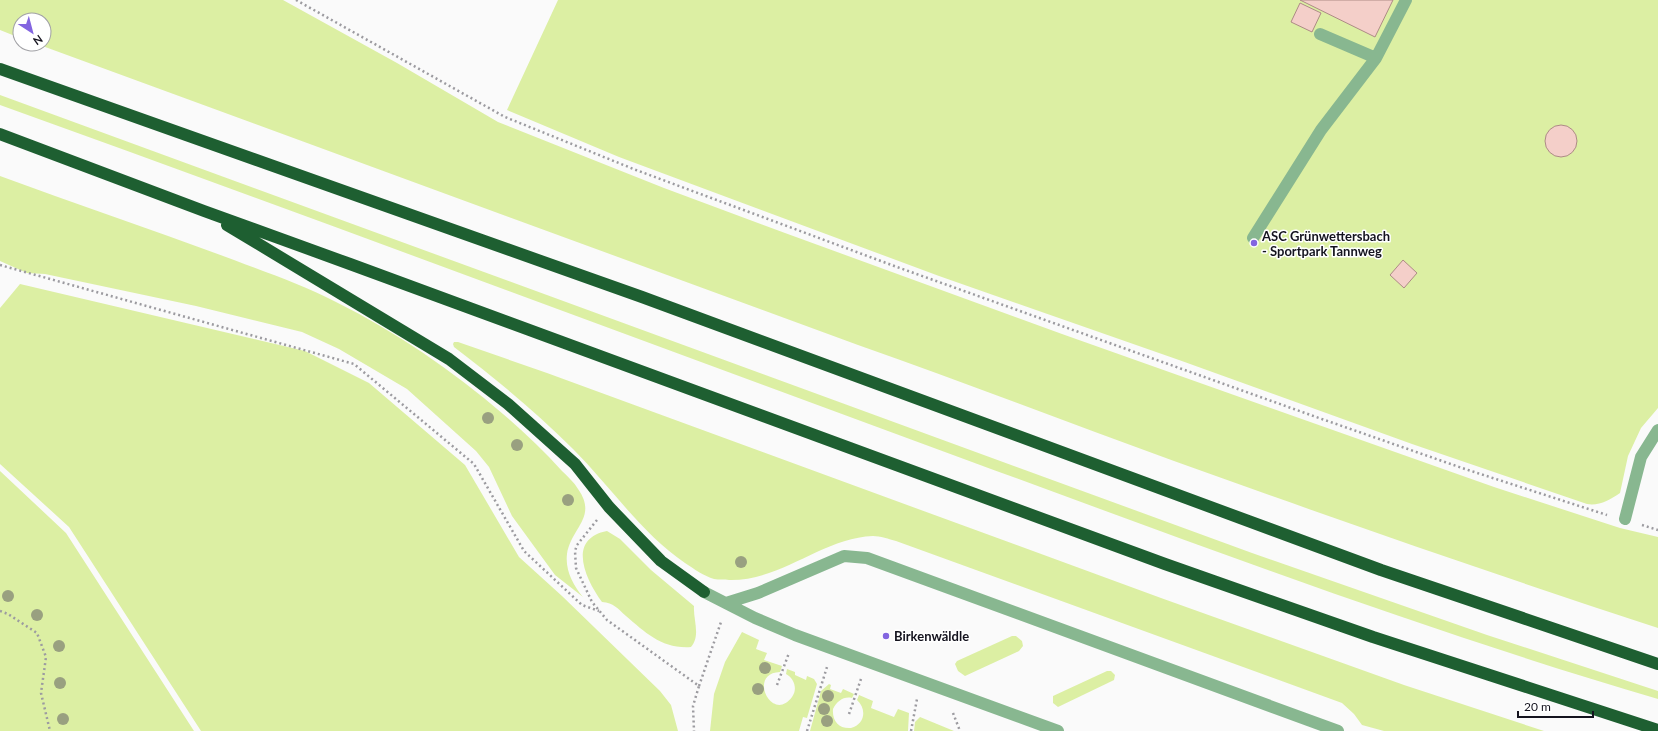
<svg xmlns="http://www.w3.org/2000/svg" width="1658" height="731" viewBox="0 0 1658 731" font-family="Lato,sans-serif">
<rect width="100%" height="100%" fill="#fafafa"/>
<path fill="#dcefa3" d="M0,0H283L397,63L498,122L664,188L785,233L1062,334L1494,487L1620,528L1658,537V628C1496,575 1335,519 1174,461C1069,423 964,382 858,345L37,44H44V20H20V38L0,30Z
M558,0H1658V408L1641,428L1628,456L1620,493C1610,500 1599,506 1587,504L1412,444L1179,360L939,276L619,157L507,110Z
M0,95L1252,553L1487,635L1658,691V699C1426,631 1199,545 972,462C648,343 325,222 0,105Z
M0,176C78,205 156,231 234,260C268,273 303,285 336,302C396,332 452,370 503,414C524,432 544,451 562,471C568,477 574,482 578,489C598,517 571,528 567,554C565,570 573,585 583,597L555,575L512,516L489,467L476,451L407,389L339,349L302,332L196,306L45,274L27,273L0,261Z
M20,284L305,351L369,383L465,465L519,557L562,596L660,691L671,705L678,731H201L69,527L0,464V308Z
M454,342H458L547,373L1161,598L1404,685L1544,731H1384L1362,725L1354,714L1342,703L896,541C889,539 880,536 873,536C822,538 782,581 729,580C725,579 719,580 714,579C704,576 694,569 685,563C641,533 611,487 573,449C536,412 496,379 454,347L453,344Z
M0,471L66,533L194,731H0Z
M607,531L620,539L651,570L694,606C693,620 701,635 691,647C662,649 646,633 626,616C617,608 614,603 602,602C586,580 566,539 607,531Z
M742,632L759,640L756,649L767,653L764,660L782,666L780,672C747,673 772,724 792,697C798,689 794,678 786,674L787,669L795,672V675L806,680L807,676L814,679L817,684L807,718L803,717L799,731H710L714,694L725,662Z
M1012,636H1016L1022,641L1023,646L1019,651L965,676L958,671L955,664L957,661Z
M1107,671H1111L1115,675L1114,680L1112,681L1058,707L1053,703V696Z
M829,684L831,685L830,689L841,693L843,689L854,694L852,698C844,696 837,701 833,709C832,721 839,729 851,728C865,724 867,709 857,700L859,695L873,701L871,708L894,717L898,709L909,713L908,731H810L821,691Z
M920,717L954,731H914L915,722Z"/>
<path fill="#f4cfc9" stroke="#ad8b85" d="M1300,0H1393L1375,37Z
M1300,3L1321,13L1312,32L1291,22Z
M1545 141a16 16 0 1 1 32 0a16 16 0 1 1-32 0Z
M1403,260L1417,273L1404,288L1390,275Z"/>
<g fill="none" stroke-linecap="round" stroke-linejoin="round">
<path stroke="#9c9ba0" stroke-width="2.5" stroke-dasharray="2 3" stroke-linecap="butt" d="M296,0L505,117L636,170L897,267L1319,418L1465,469L1607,515
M0,265L354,364L474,464L524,551L582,605L599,611
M597,520L577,545L575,551L576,568L592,602L607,620L699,686L693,706L694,731
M1642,525L1658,530
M0,611L8,614L37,633L46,657L41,693L50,731
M777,685L789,653
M699,686L721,622
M953,713L960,731
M849,714L861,679
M807,731L827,667
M911,731L917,699"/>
<path stroke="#88b790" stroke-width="12" d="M1320,34L1376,58
M1253,238L1321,130L1376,58L1406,0
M1625,519L1641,457L1658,430
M704,592L755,618L795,635L1058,731
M726,603L758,593L844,556L867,558L1338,731"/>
<path stroke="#1e5f31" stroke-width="12" d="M0,69L642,297L1381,570L1658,664
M0,134L204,211L350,264L1165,564L1373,637L1658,730
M227,225L449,359L508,404L575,464L609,507L661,561L704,592"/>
</g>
<g fill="#99a080">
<circle cx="488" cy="418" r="6"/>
<circle cx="517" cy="445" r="6"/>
<circle cx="568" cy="500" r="6"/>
<circle cx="741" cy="562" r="6"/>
<circle cx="8" cy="596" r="6"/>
<circle cx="37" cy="615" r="6"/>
<circle cx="59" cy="646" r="6"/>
<circle cx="765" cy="668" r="6"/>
<circle cx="60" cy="683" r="6"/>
<circle cx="758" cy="689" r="6"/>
<circle cx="828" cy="696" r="6"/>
<circle cx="824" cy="709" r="6"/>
<circle cx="63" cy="719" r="6"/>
<circle cx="827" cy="721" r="6"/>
</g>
<g fill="#8365e0" stroke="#fff" stroke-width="1.5">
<circle cx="1254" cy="243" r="4"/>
<circle cx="886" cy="636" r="4"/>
</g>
<g text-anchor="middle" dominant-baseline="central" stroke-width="3" stroke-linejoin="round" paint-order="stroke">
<g font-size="13" font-weight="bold" fill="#14131e" stroke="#fff" text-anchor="start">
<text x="1262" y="236">ASC Grünwettersbach<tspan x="1262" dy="15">- Sportpark Tannweg</tspan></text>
<text x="894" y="636">Birkenwäldle</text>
</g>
</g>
<g transform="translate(32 32) rotate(144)"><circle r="19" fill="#ffffff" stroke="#a1a1a5"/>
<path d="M0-3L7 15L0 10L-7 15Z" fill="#8365e0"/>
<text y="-6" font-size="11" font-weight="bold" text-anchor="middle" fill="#14131e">N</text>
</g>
<path d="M1518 711v6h75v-6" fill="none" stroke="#14131e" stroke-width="2"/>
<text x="1524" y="711" font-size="12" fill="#14131e" stroke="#ffffff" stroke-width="3" paint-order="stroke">20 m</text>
</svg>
